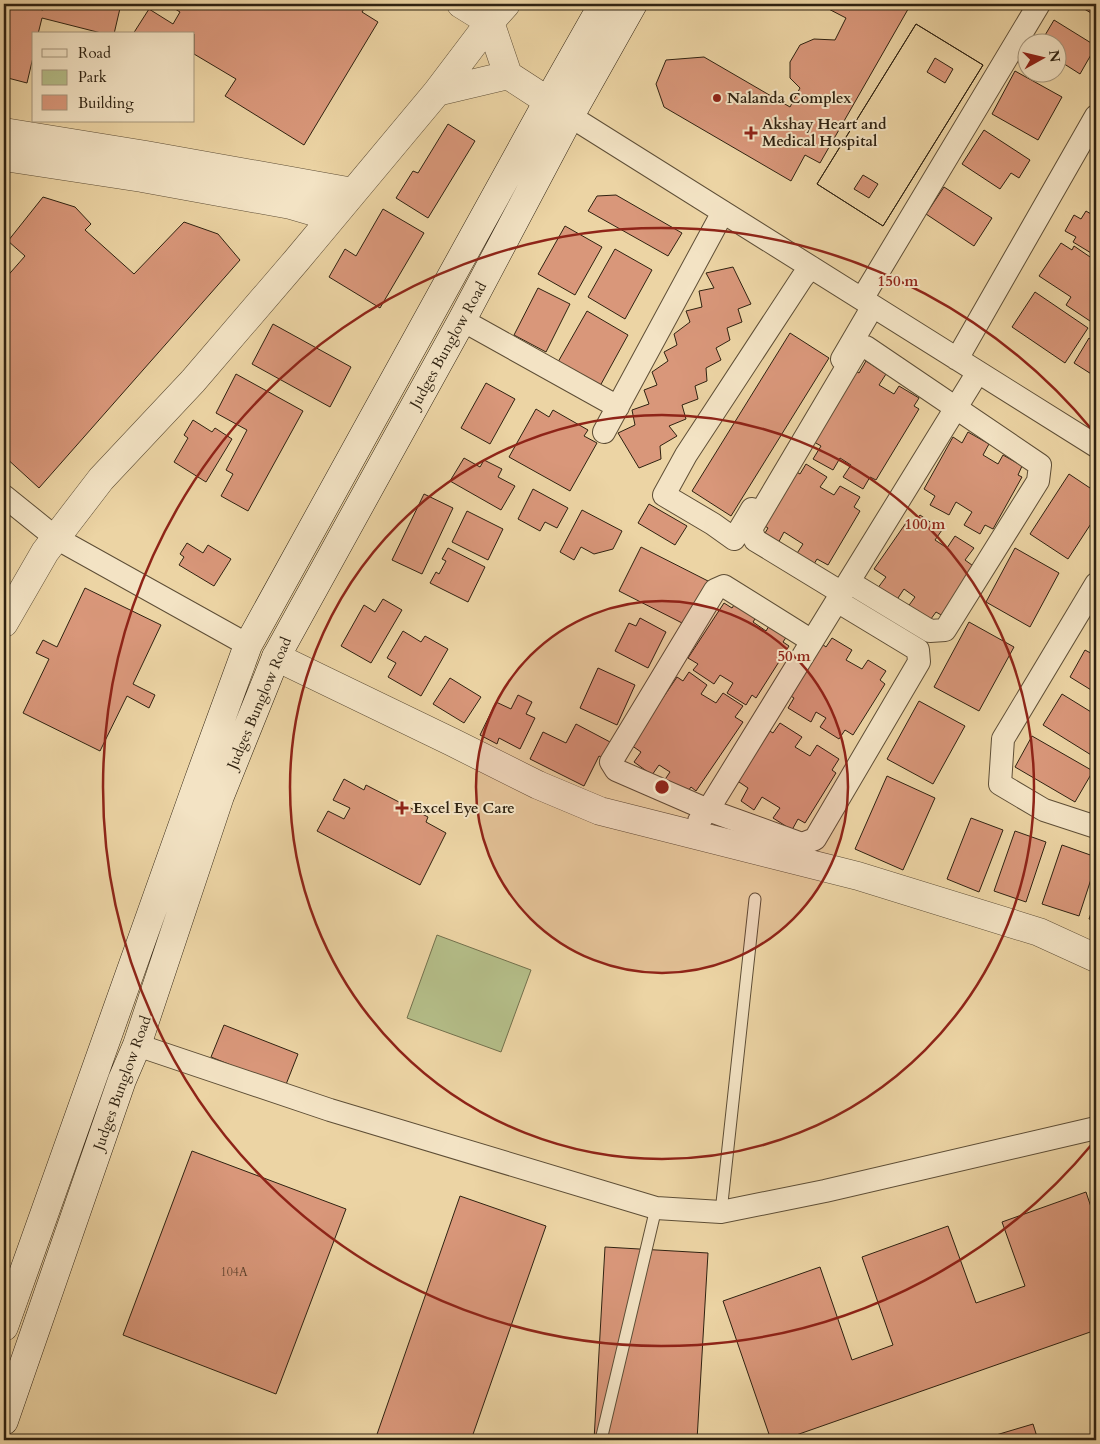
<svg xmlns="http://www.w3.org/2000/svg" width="1100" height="1444" viewBox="0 0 1100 1444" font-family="Cardo,serif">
<rect width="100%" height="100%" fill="#ecd4a4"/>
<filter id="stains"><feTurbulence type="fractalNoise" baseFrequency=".004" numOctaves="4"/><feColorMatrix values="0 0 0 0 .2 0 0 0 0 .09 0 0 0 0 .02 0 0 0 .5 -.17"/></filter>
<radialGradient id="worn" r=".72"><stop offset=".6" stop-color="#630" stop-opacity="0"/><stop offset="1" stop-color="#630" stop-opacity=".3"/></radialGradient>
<path fill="#b4bd88" stroke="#72704c" d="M437,935L531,970L501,1052L407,1018Z"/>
<path fill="#d9977a" stroke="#2f2211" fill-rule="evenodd" d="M4,4H16L43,10L44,4H121L114,34H105L42,18L38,34H34V53L27,83L4,77Z
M167,4H299L304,7L306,4H367L362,12L378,22L304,145L225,96L236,79L194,54V34H133L149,9L173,24L180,12Z
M819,4H911L820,163L805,155L791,181L664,107L656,84L666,60L704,57L790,107L800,88L790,78V62L800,45L814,39L835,40L846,18Z
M1076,4H1096V16Z
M1054,20L1096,46L1080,74L1058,60V42H1041Z
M916,24L983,65L883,226L817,184ZM935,58L953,69L945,83L927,72ZM863,175L878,184L869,198L854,189Z
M916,24L983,65L883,226L817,184Z
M1015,71L1062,97L1038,140L992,114Z
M448,124L475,141L428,218L396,198L413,171L418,173Z
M984,130L1030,160L1019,178L1011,173L1000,189L962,164Z
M944,187L992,218L974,246L926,214Z
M616,195L682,233L668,256L588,211L597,196Z
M43,197L75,207L91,224L85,230L134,274L184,222L218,234L240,260L39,488L4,456V280L25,256L8,241Z
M383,209L424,233L380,308L329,277L345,249L356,256Z
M1086,211L1096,217V256L1073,242L1076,237L1065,231L1074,215L1081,219Z
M565,226L602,247L575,295L538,274Z
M1061,243L1072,250L1074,246L1096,261V312L1090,321L1066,305L1071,297L1039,276Z
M615,249L652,270L625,319L588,297Z
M733,267L751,304L738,309L742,322L727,328L730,340L716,348L721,360L706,368L707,381L695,386L698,399L682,405L686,419L669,426L677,436L660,446L661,459L639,468L618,433L635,425L632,410L649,404L644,390L657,385L652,372L668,361L664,352L677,345L674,334L690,322L686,311L702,307L699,291L714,288L706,273Z
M538,288L570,304L546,352L514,335Z
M1035,292L1088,328L1065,363L1012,327Z
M587,311L628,335L600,386L558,362Z
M273,324L351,367L330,407L252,364Z
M790,333L829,358L731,516L692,491Z
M1089,338L1096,343V377L1074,363Z
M866,361L886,374L879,385L894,394L899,386L919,398L914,406L919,409L876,480L870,477L863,489L843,477L851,465L840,458L833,470L813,459L821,446L809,439L851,368L859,373Z
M236,374L303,411L248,511L221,496L233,474L226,470L247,430L216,413Z
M486,383L515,399L490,444L461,428Z
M536,409L549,417L553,410L588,430L584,436L597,443L570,491L509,457Z
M193,420L212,432L215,428L232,439L206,482L174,462L188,438L184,435Z
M968,432L989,444L983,455L998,464L1003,455L1022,466L1018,475L1022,477L993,529L985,525L980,534L964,525L972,512L956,502L949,515L930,505L935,496L924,489L953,437L962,443Z
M464,458L480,467L484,460L502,469L498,477L515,486L501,510L450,481Z
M806,464L827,477L820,487L834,495L840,486L860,497L854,507L860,511L828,565L817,559L811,569L794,558L803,544L784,532L776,547L762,538L768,528L757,521L790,468L800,474Z
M1069,474L1096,492V516L1068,559L1030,534Z
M533,489L568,508L557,528L545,522L540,531L518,519Z
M424,494L453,508L422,574L392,560Z
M649,504L687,526L675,545L638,523Z
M582,510L622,531L613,549L594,554L581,547L574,560L560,552Z
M467,511L503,529L488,560L452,542Z
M920,515L942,530L935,540L947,548L955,536L974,548L965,560L976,568L943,616L936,612L928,623L907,608L915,597L904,589L896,601L877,589L886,577L874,569L908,520L913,524Z
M4,525L9,556L4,557Z
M187,543L203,553L208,545L231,559L214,586L179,565L184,557L180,554Z
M641,547L710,582L688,626L619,591Z
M448,548L485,567L468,602L430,583L436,572L439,574L446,561L442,559Z
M1015,548L1059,573L1030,627L986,602Z
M85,588L161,625L133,684L155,695L149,708L127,696L100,751L23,713L49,659L36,653L43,640L57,647Z
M383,599L402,610L371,663L341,646L364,605L375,612Z
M738,599L759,613L753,622L766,631L772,621L789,633L783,642L789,646L756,698L752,695L746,705L727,693L733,683L720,675L714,684L693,670L698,664L688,658L724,603L732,608Z
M640,618L666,632L648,668L615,651L629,623L636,626Z
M969,622L1014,647L979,711L934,687Z
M403,631L421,642L425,636L448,649L421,696L388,677L396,663L387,658Z
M832,638L852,650L846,660L862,669L868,660L886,671L880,680L885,684L853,735L845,730L839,739L820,727L826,718L816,712L811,722L788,708L794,698L786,693L818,641L826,647Z
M1085,650L1096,656V693L1070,677Z
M598,668L635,685L617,725L580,708Z
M689,672L707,685L701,694L716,703L723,693L743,706L735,717L743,722L696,791L691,787L685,795L664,781L670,772L659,765L652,775L634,762L641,752L631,745L677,677L683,681Z
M450,678L481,697L464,723L433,704Z
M1062,694L1096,715V758L1043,725Z
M518,695L532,702L526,714L535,718L520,749L499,738L497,744L480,735L496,702L511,709Z
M919,701L965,726L933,784L887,759Z
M780,723L802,737L795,747L810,756L817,745L839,759L832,770L836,773L805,823L798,819L792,830L773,818L780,808L762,797L754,810L741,801L748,788L736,780L768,730L773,733Z
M576,724L612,743L605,759L599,756L584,786L530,759L543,732L566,743Z
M1032,736L1093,771L1075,802L1015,767Z
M887,776L935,798L903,870L855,849Z
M344,779L364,790L366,785L428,817L426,822L446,833L420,885L317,831L328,811L344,819L350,808L333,800Z
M971,818L1003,830L979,892L947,879Z
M1015,831L1046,842L1026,902L994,891Z
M1062,845L1096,857V864L1079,916L1042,904Z
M1096,898V921L1089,919Z
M224,1025L298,1054L285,1087L211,1057Z
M192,1151L346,1209L276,1394L123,1335Z
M1086,1192L1096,1222V1330L782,1440H771L723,1301L820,1267L852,1360L893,1345L862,1257L948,1226L976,1303L1025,1286L1002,1222Z
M460,1196L546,1226L471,1440H375Z
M605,1247L708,1253L697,1440H594Z
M1033,1424L1038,1440H997L996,1435Z"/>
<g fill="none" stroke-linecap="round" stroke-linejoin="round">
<g stroke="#5e4e36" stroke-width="13">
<path id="service" d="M721,1212L755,899
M601,1440L656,1208"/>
</g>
<g stroke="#5e4e36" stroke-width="24">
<path id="minor" d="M570,116L1096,446
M862,299L1039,4
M462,320L618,407
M842,359L873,306
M957,359L1096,116
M604,432L723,212
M4,496L56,538L248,645
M752,509L734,539L713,524L664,495L686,455L802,278L811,267
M1096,584L1003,739L1000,784L1044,810L1096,827
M842,593L755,540L751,529L857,350L866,347L1040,465L1038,481L945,630L930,631L849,582
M812,641L724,586L715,590L611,762L616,770L708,810L802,844L815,839L919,662L918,650L837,601
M699,821L708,810L978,372
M137,1045L330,1110L656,1208L721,1212L825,1191L1096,1128"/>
</g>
<g stroke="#5e4e36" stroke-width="29">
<path id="tertiary" d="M461,4L490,22L508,75
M437,92L508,75L548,101
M4,132L146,155L353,192
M4,157L142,178L291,205L332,217
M4,623L45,552L101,479L193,381L296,261L437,92L490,22L506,4
M276,657L452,742L538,785L600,811L858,876L1039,932L1096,958"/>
</g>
<g stroke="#2f2211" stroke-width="29">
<path id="secondary" d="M4,1327L199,779L248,645L548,101L603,4
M4,1421L122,1080L137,1045L220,796L276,657L462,320L570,116L633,4"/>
</g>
<use href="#service" stroke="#f3e3c4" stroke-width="11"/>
<use href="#minor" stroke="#f3e3c4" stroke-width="22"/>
<use href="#tertiary" stroke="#f3e3c4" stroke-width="28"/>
<use href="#secondary" stroke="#f3e3c4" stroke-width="28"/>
</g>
<circle cx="662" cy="787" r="186" fill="#8f2418" fill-opacity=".12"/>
<g fill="none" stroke="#8f2418" stroke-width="2.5">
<circle cx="662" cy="787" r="186"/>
<circle cx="662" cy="787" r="372"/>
<path d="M1093 1143A559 559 0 1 1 1093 431"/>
</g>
<g fill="#8f2418" stroke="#f3e3c4" stroke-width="2">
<circle cx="717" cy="98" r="5"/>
<path d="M748.5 125.5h5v5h5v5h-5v5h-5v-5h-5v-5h5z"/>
<path d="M399.5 800.5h5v5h5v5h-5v5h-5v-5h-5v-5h5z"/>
</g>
<g text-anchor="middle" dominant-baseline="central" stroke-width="4" stroke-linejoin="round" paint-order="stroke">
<g font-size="12" fill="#5a3f2b">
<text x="234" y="1272">104A</text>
</g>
<g font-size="15" font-weight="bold" fill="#2f2211" stroke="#f3e3c4" text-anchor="start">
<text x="727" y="98">Nalanda Complex</text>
<text x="762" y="124">Akshay Heart and<tspan x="762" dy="17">Medical Hospital</tspan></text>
<text x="413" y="808">Excel Eye Care</text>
</g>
<g font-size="15" fill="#2f2211" stroke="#f3e3c4">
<text transform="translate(448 345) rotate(-61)">Judges Bunglow Road</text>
<text transform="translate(259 703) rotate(-67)">Judges Bunglow Road</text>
<text transform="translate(122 1083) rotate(-70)">Judges Bunglow Road</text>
</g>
</g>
<circle cx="662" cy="787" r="8" fill="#8f2418" stroke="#f3e3c4" stroke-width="2.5"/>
<g font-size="15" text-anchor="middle" font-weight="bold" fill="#8f2418" stroke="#f3e3c4" stroke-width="4" stroke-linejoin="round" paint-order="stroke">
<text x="898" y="286">150 m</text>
<text x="925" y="529">100 m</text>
<text x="794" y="661">50 m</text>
</g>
<rect width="1100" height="1444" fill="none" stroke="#ecd4a4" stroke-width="20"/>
<rect x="5" y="5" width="1090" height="1434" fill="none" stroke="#2f2211" stroke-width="2.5"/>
<rect x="10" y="10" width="1080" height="1424" fill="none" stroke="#2f2211"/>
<rect x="32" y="32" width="162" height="90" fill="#f3e3c4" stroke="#a5967c"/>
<rect x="42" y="49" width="25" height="8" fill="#f3e3c4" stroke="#a5967c"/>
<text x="78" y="58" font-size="15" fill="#2f2211">Road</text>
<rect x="42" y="70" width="25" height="15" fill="#b4bd88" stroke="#a5967c"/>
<text x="78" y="82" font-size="15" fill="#2f2211">Park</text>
<rect x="42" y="95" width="25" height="15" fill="#d9977a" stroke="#a5967c"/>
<text x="78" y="108" font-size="15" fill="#2f2211">Building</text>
<g transform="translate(1042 58) rotate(82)"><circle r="24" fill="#f3e3c4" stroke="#a5967c"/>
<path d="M0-4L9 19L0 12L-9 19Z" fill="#8f2418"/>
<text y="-8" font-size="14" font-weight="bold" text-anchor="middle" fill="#2f2211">N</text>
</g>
<rect width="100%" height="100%" filter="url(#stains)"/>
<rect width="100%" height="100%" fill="url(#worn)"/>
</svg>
